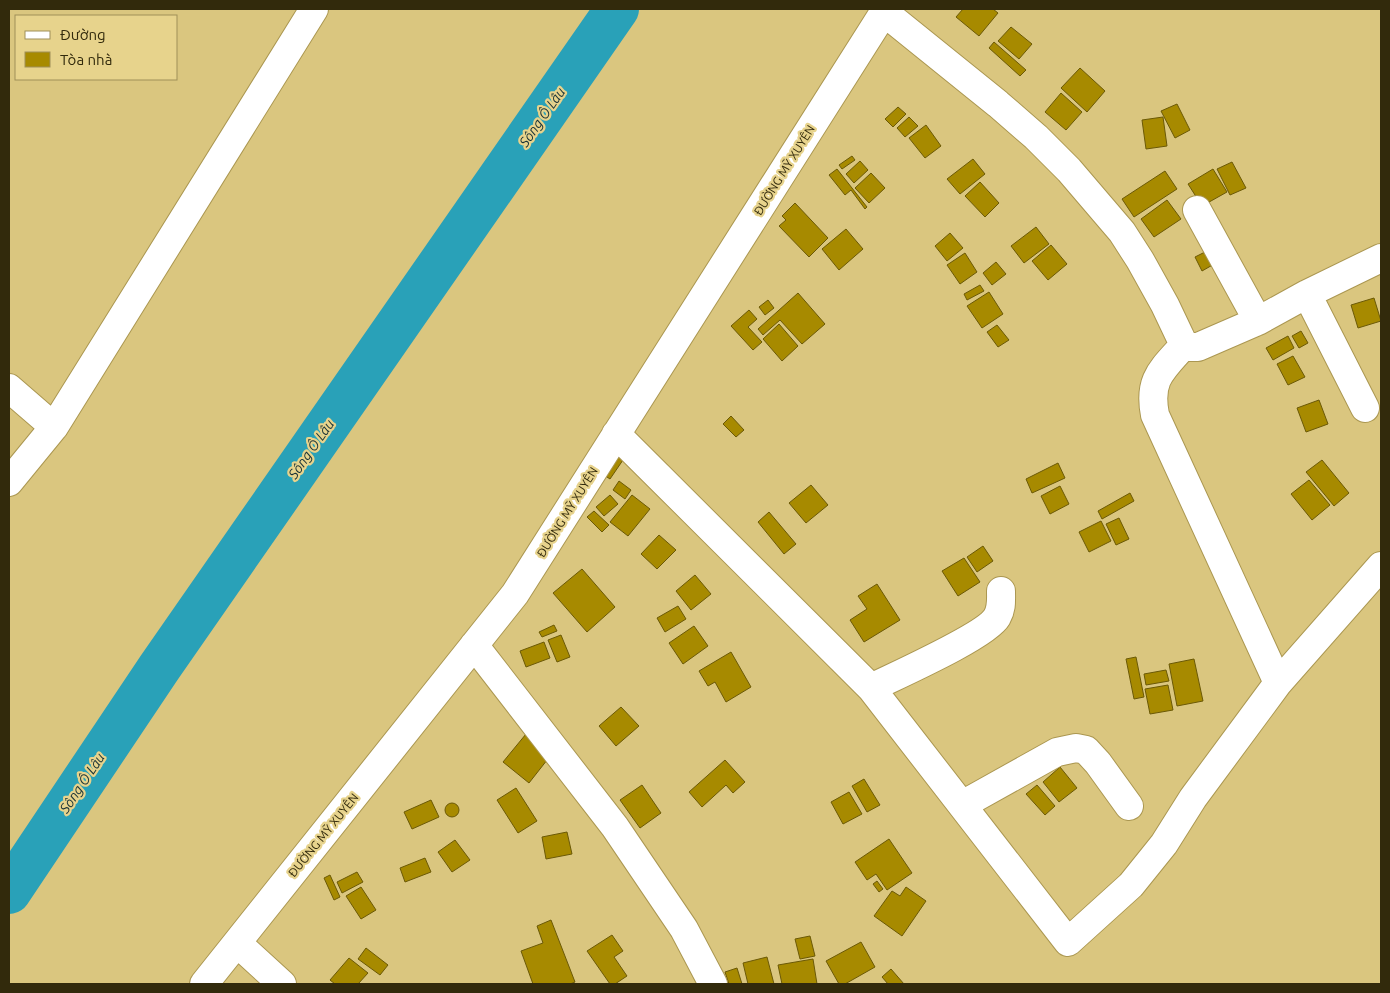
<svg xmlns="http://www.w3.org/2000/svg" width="1390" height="993" viewBox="0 0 1390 993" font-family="Ubuntu,sans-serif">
<rect width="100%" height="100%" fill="#dac67f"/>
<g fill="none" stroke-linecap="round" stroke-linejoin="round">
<path stroke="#29a1b8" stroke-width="44" d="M9,892L159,668L617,9"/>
</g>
<path fill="#a78a00" stroke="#6b5906" d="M963,9H993L998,13L979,36L956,17Z
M1011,27L1032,44L1019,59L998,41Z
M994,42L1026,70L1020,76L989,48Z
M1080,68L1105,91L1087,112L1061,88Z
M1061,93L1082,112L1066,130L1045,112Z
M1177,104L1190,130L1175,138L1161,111Z
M898,107L906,114L893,127L885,119Z
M909,117L918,126L905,137L897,128Z
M1163,117L1167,146L1146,149L1142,120Z
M926,125L941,146L925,158L909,138Z
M852,156L855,160L842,169L839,165Z
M973,159L985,174L960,194L947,179Z
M860,161L868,170L854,183L846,174Z
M1232,162L1246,188L1230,195L1217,169Z
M837,169L867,207L865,209L851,190L845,195L829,175Z
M1213,169L1227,192L1202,206L1188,184Z
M1165,171L1177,189L1134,217L1122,199Z
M871,173L885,188L869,203L855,188Z
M980,182L999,203L985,217L965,196Z
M1167,200L1181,219L1154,237L1141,219Z
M795,203L828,238L809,257L779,226L786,220L782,216Z
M1036,227L1049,244L1024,263L1011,246Z
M846,229L863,249L839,270L822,249Z
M950,233L963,248L947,261L935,246Z
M1051,245L1067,264L1048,280L1032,261Z
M1209,250L1216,263L1202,271L1195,257Z
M965,253L977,272L960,284L947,265Z
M996,262L1006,274L992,285L983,273Z
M980,285L984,291L967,300L964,294Z
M989,292L1003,314L982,328L967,306Z
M798,293L825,324L802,344L780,320L763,335L758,329Z
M1374,298L1381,321L1358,328L1351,305Z
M768,300L774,308L765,315L759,307Z
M749,310L757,319L748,327L762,342L753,350L731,326Z
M779,324L798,346L782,361L763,339Z
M997,325L1009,340L998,347L987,332Z
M1301,331L1308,343L1299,348L1292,336Z
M1288,336L1294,348L1273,360L1266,348Z
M1293,356L1305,377L1288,385L1277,364Z
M1319,400L1328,424L1306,432L1297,408Z
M731,416L744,430L736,437L723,424Z
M617,456L623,460L610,479L604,475Z
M1322,460L1349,493L1334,506L1306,472Z
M1058,463L1065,478L1032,493L1026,479Z
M1309,480L1330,505L1312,520L1291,494Z
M619,481L631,490L625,499L613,490Z
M811,485L828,505L806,523L789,503Z
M1060,486L1069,504L1050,514L1041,496Z
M1130,493L1134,501L1102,519L1098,511Z
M610,495L618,504L604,516L596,507Z
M632,495L650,509L628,536L610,522Z
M594,511L609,525L602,532L587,517Z
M769,512L796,544L784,554L758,522Z
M1119,518L1129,539L1116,545L1106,524Z
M1101,521L1111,541L1089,552L1079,532Z
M659,535L676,550L657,569L641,554Z
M983,546L993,561L977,572L967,557Z
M964,558L980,582L958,596L942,571Z
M582,569L615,607L587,632L553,593Z
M695,575L711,594L691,610L676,591Z
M877,584L900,620L864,642L850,620L867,609L858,596Z
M678,606L686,619L665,632L657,618Z
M554,625L557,631L542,637L539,632Z
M694,626L708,646L683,664L669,643Z
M561,635L570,657L557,662L548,640Z
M544,642L550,658L526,667L520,651Z
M731,652L751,687L726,702L715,682L708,686L699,671Z
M1136,657L1144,697L1134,699L1126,659Z
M1194,659L1203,701L1177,706L1169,664Z
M1166,670L1169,681L1146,685L1144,674Z
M1168,685L1173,710L1150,714L1145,689Z
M621,707L639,726L616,746L599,726Z
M526,734L551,755L529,783L503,762Z
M725,760L745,782L733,793L726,785L702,807L689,792Z
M1060,767L1077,788L1059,802L1043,782Z
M864,779L880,805L867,812L852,786Z
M642,785L661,813L640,828L620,800Z
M1037,785L1055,806L1045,815L1026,794Z
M516,788L537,821L518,833L497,800Z
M849,792L862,814L843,824L831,802Z
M431,800L439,817L412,829L404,812Z
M445 810a7 7 0 1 1 14 0a7 7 0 1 1-14 0Z
M567,832L572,854L546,859L542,837Z
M889,839L912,873L887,890L876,874L867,880L855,862Z
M455,840L470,860L452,872L438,852Z
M425,858L431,872L405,882L400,868Z
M357,872L363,882L342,893L337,882Z
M330,875L340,897L334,900L324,878Z
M877,881L883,889L879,892L873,884Z
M361,887L376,910L361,919L346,896Z
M906,887L926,901L902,936L874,916L892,891L900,896Z
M551,920L575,982L570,984H533L521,951L543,943L537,926Z
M612,935L623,951L614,957L627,976L615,984H610L587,951Z
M810,936L815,956L800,959L795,939Z
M861,942L875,967L845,984H839L826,961Z
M366,948L388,965L380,975L358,959Z
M767,957L774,984H748L743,963Z
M349,958L368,973L358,984H335L330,980Z
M813,959L817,984H782L778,965Z
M737,968L742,984H729L725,972Z
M891,969L904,984H888L882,977Z"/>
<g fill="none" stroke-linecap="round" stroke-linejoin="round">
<g stroke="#ab9751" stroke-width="30">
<path id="minor" d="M884,12L998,104L1036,137L1069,170L1122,232L1140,260L1165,305L1184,345L1188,347H1198L1258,321L1307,294L1381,258
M1197,210L1258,321
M1307,294L1365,408
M1184,345C1162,370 1148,379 1155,415L1278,683
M9,388L54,427
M616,434L871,688L1068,942L1131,885L1164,844L1193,798L1278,683L1381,566
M9,482L54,427L314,9
M474,645L615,827L684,929L713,984
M871,688C895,676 986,636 997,617C1002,608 1001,601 1001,591
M962,805L1057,752L1076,748L1086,750L1098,763L1129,806
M237,943L282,984
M204,984L515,594L886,9"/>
</g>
<use href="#minor" stroke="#fff" stroke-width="28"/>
</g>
<g text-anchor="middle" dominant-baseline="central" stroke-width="4.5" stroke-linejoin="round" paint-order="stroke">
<g font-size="12" fill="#322a0c" stroke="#e7d38c">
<text transform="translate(784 170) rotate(-58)">ĐƯỜNG MỸ XUYÊN</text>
<text transform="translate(567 512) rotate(-58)">ĐƯỜNG MỸ XUYÊN</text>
<text transform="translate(323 835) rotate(-51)">ĐƯỜNG MỸ XUYÊN</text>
</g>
<g font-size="14" font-style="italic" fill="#183136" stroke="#e7d38c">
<text transform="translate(542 117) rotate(-55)">Sông Ô Lâu</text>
<text transform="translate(311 449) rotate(-55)">Sông Ô Lâu</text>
<text transform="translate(82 783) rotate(-56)">Sông Ô Lâu</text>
</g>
</g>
<rect width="1390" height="993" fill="none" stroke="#322a0c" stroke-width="20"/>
<rect x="15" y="15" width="162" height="65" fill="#e7d38c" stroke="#9f8f59"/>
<rect x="25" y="31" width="25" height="8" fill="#ffffff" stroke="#9f8f59"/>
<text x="60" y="40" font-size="15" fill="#322a0c">Đường</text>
<rect x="25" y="52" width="25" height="15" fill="#a78a00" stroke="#9f8f59"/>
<text x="60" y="65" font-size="15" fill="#322a0c">Tòa nhà</text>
</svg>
